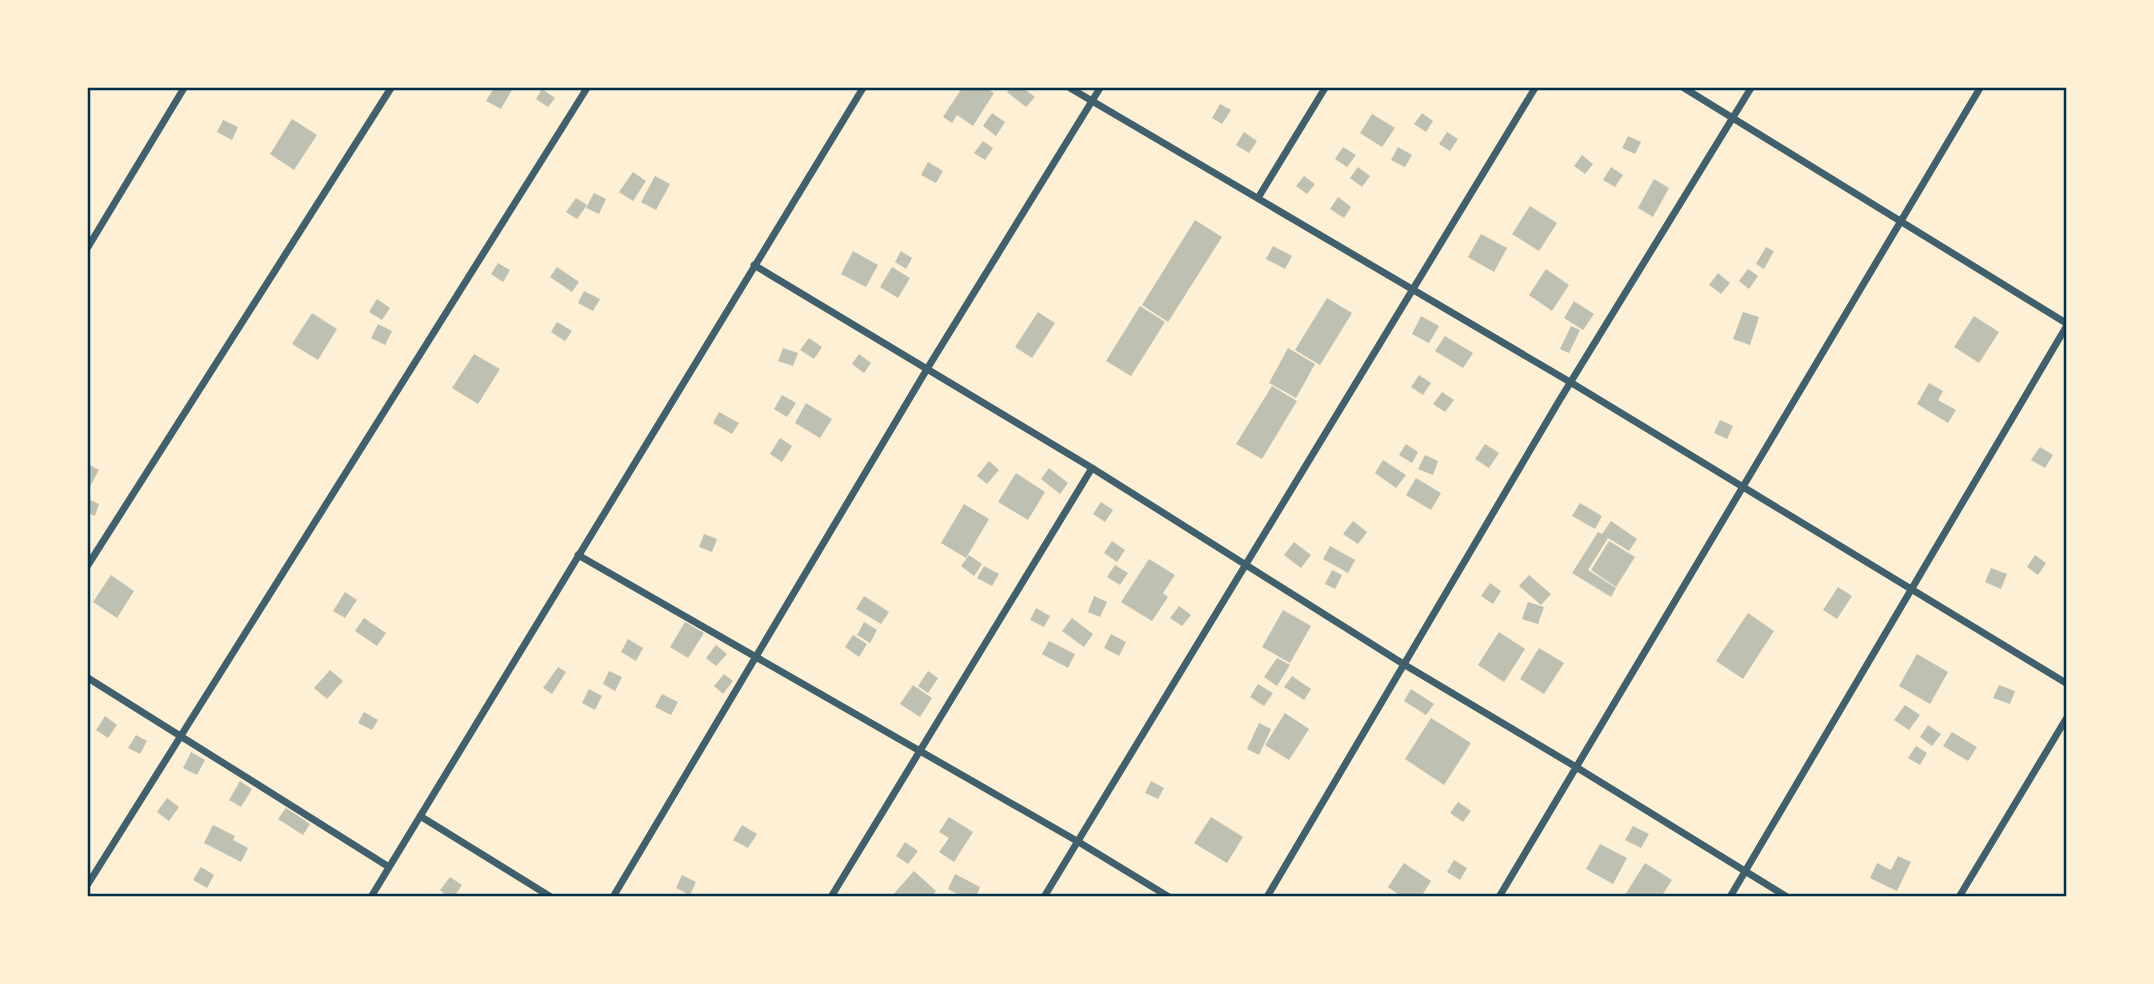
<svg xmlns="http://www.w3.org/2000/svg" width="2154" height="984" viewBox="0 0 2154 984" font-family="'PT Sans',sans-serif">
<rect width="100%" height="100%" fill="#fdf0d5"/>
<path fill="#bec0b2" d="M494,88H513L501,109L486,101Z
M962,88H986L994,93L973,126L957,115L952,123L943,117Z
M1010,88H1023L1035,97L1026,107L1007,92Z
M542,89L555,98L548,107L536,99Z
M1220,104L1231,110L1222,124L1212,118Z
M992,113L1005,122L996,136L983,126Z
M1422,113L1433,121L1426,132L1414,124Z
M1372,114L1395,128L1382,147L1360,133Z
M292,119L317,135L294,170L270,154Z
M223,120L238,127L232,140L217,132Z
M1244,132L1257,141L1249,153L1236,145Z
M1447,132L1458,139L1450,151L1439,144Z
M1628,136L1641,142L1635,154L1622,148Z
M983,141L993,148L985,160L974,153Z
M1343,147L1356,155L1347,167L1335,159Z
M1398,147L1412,155L1405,167L1391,160Z
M1582,155L1593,164L1585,174L1574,166Z
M928,162L943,171L936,183L921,175Z
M1358,167L1370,176L1362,187L1350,178Z
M1611,167L1623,175L1615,187L1603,180Z
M633,172L646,181L633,201L619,192Z
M655,176L670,184L656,210L641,202Z
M1304,176L1315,184L1307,194L1296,186Z
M1654,179L1669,188L1653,217L1638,208Z
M594,193L606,199L599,214L586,208Z
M1338,197L1351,207L1344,218L1330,209Z
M576,198L587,205L577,219L566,212Z
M1530,206L1557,223L1539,251L1512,234Z
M1195,220L1222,237L1168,322L1142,305Z
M1481,234L1507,248L1494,272L1468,257Z
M1273,246L1292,256L1285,269L1266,259Z
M1766,247L1774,251L1764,269L1756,264Z
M853,251L878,265L866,287L841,274Z
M901,251L912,258L906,269L895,262Z
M498,263L510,270L503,282L491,274Z
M557,267L579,282L572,292L550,277Z
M892,267L910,278L898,298L880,287Z
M1546,269L1569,285L1552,311L1529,295Z
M1748,269L1758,276L1749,289L1739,281Z
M1718,273L1730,283L1721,294L1709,285Z
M584,291L600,299L593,311L578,303Z
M1327,298L1352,313L1320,365L1295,350Z
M377,299L390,308L382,320L369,312Z
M1574,301L1594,314L1583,330L1564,318Z
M1140,306L1165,322L1131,376L1106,361Z
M1038,312L1055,323L1032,358L1015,347Z
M1743,312L1759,317L1750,345L1733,339Z
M312,313L337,329L318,360L292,344Z
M1421,316L1439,326L1429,343L1412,334Z
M1974,316L1999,332L1979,363L1954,347Z
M557,322L572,331L565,341L551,332Z
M378,324L392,331L385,345L371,338Z
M1571,326L1580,330L1569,353L1560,349Z
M1445,336L1473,353L1463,368L1435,351Z
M809,338L822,347L814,359L800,350Z
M783,348L798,353L793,366L778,361Z
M1288,348L1315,364L1296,398L1269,383Z
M474,354L500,369L478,404L452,388Z
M859,354L871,363L864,373L852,364Z
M1419,375L1431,383L1423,395L1411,387Z
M1929,383L1943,391L1938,400L1956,410L1948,423L1917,404Z
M1272,386L1297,401L1262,459L1236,444Z
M1442,392L1454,400L1445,412L1433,404Z
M782,395L796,403L787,417L774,409Z
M806,403L832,419L820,438L795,423Z
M719,412L739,423L732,434L713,423Z
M1720,420L1733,426L1727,439L1714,433Z
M780,438L792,446L782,462L770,454Z
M1406,444L1418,452L1412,463L1399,455Z
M1485,444L1499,453L1489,468L1475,459Z
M2040,447L2053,455L2045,468L2031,460Z
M1425,455L1438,461L1433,475L1418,469Z
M1383,460L1406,475L1396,488L1375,473Z
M989,461L999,470L987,484L977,476Z
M88,464L99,470L88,490Z
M1049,468L1068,483L1060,494L1041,479Z
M1016,473L1045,492L1028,520L998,502Z
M1416,478L1441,493L1431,510L1406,495Z
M88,499L99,504L95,516L88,513Z
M1101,502L1113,510L1105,522L1093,514Z
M1580,503L1602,516L1595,529L1572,516Z
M964,504L989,519L966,558L941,543Z
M1353,521L1367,532L1358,544L1343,534Z
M1611,521L1637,539L1629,551L1608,538L1588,570L1616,588L1611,597L1572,573L1598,532L1602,534Z
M704,534L717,539L712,552L699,547Z
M1112,541L1125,550L1117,562L1104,553Z
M1609,541L1635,557L1616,587L1591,570Z
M1294,542L1311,555L1301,568L1284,555Z
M1330,546L1355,560L1348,573L1323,559Z
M969,555L982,564L974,576L961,566Z
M2035,555L2046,563L2038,575L2027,567Z
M1149,559L1175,575L1163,593L1168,597L1152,621L1121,602Z
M1115,565L1128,573L1120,585L1107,577Z
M984,566L999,574L992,586L977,578Z
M1991,568L2007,574L2001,589L1985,582Z
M1332,570L1342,575L1335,589L1325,584Z
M111,575L134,591L117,618L93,602Z
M1529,575L1551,594L1541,605L1519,586Z
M1490,583L1501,591L1493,604L1481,596Z
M1838,587L1852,596L1837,619L1823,610Z
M345,592L357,600L345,618L333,611Z
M864,596L889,612L881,624L856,609Z
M1094,596L1107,602L1100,617L1088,612Z
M1528,602L1544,607L1538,624L1522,619Z
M1179,606L1191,615L1182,626L1170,618Z
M1036,608L1050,616L1044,627L1030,620Z
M1283,610L1311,626L1290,663L1262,647Z
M1748,613L1774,631L1743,679L1716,661Z
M364,618L386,633L377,646L355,631Z
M1072,618L1093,634L1084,647L1062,631Z
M685,622L704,633L688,658L670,647Z
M864,622L877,630L870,643L857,635Z
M1499,632L1525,649L1504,682L1478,665Z
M1111,634L1126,642L1119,656L1104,648Z
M853,635L867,644L859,657L845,647Z
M628,639L643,648L636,661L621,652Z
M1049,641L1075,654L1068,668L1042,654Z
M716,645L727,654L716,666L706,658Z
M1539,648L1564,663L1544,694L1520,679Z
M1917,654L1948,672L1930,704L1899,686Z
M1277,658L1290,665L1277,686L1264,677Z
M558,667L566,672L552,694L543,688Z
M330,670L343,681L327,699L314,688Z
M609,671L622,677L615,691L603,684Z
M928,671L938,678L928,693L918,686Z
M724,674L733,681L723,694L714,686Z
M1292,676L1311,689L1304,700L1284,687Z
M1258,684L1273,693L1264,706L1250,697Z
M913,685L932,698L920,717L900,704Z
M1999,685L2015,691L2010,704L1993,698Z
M589,689L602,696L595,710L582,703Z
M1411,689L1434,704L1426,715L1404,701Z
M662,694L678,702L671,715L655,707Z
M1905,705L1920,715L1909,730L1894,720Z
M364,712L378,720L372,730L358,723Z
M1285,713L1309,729L1289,760L1265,745Z
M105,716L117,725L108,738L96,730Z
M1431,718L1471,743L1444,785L1405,759Z
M1259,723L1271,729L1259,755L1247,749Z
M1928,725L1941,734L1932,746L1920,737Z
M1952,732L1977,747L1968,761L1943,746Z
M136,735L147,741L140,754L128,748Z
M1916,746L1927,753L1920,765L1908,758Z
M191,752L205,760L197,775L183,768Z
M240,781L252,789L241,807L229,800Z
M1151,781L1164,788L1158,799L1145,793Z
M167,798L179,807L169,821L157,812Z
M1458,802L1471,811L1463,822L1450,813Z
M286,808L310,824L303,835L278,819Z
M949,817L973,832L954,862L939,852L949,838L939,832Z
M1211,817L1243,837L1227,863L1194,843Z
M213,825L235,836L233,840L248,848L241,862L204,843Z
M742,825L757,834L748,848L733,840Z
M1633,826L1649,834L1641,848L1625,840Z
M905,842L918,851L908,864L896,856Z
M1600,844L1627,858L1613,884L1586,869Z
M1898,856L1911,862L1897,891L1870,878L1877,863L1891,870Z
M1454,860L1467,868L1460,880L1447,872Z
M1404,863L1431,881L1421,897H1402L1388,887Z
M1645,863L1672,880L1661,897H1627L1625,895Z
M201,867L214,875L207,888L193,880Z
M914,871L936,891L931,897H891Z
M955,874L980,887L976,897H963L948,889Z
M682,875L696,882L690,895L676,888Z
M450,877L462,885L454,897H449L440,890Z"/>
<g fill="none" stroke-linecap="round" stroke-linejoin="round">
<path stroke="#3f606c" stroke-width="7" d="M1070,88L1570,382L2066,683
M1684,88L2066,323
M1258,198L1325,88
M88,247L184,88
M754,265L1092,468L831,897
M1092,468L1405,665L1576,767L1787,897
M578,555L1077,841L1169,897
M88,565L391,88
M88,678L389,867
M420,816L551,897
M88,884L587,88
M371,897L863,88
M613,897L927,369L1100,88
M1044,897L1535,88
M1267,897L1559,401L1751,88
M1499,897L1980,88
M1730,897L2066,327
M1959,897L2066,719"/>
</g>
<rect width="2154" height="984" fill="none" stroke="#fdf0d5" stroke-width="178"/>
<rect x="89" y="89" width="1976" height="806" fill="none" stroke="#003049" stroke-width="2.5"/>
</svg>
